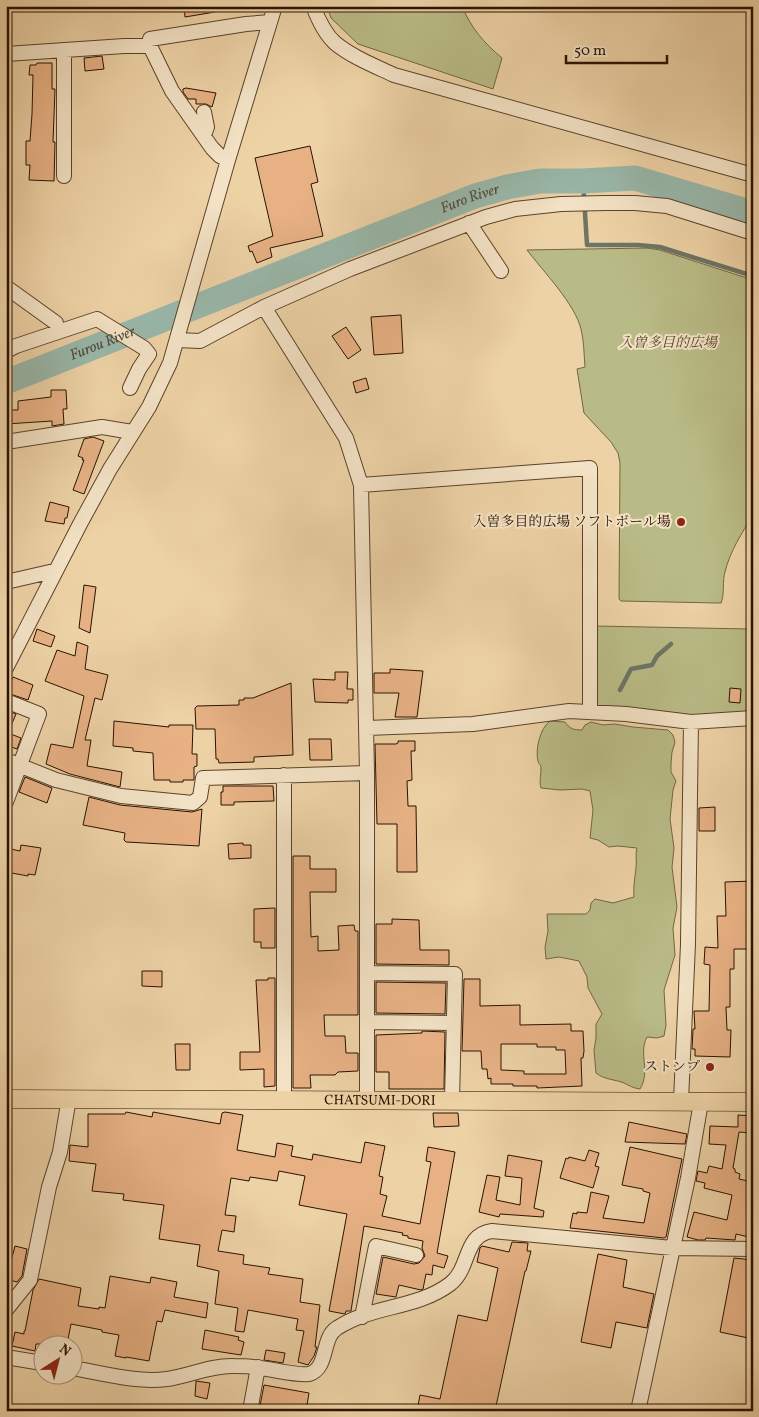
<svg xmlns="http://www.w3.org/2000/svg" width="759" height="1417" viewBox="0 0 759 1417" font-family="Vollkorn,'Noto Serif JP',serif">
<rect width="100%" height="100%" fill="#edd2a6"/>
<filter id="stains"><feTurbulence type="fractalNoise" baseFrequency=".004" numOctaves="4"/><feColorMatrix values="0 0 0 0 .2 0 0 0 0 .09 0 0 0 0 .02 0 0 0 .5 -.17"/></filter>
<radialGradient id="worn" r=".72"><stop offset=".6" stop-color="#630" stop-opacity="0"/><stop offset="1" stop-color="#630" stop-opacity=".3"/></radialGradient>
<path fill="#b9bb86" stroke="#726644" d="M327,6H462C471,28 484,43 502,58L493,89L358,44L331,18Z
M647,248L660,250L753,280V515C742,533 730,551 725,572C722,581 725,594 721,603H718L621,601L619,599L620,463L618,453L611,442L584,413L577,369L585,367C584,355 584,341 581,329C575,304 543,271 527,250Z
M595,626L750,629L748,713L689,716L599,707L594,703Z
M550,721L565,722C570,729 574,730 582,730L585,725L591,722L603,725L615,724L633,727L668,730L673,735L675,742L672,752L671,763V772L676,781L673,790L670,819L674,848L672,867L677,907L673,928L675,955L664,990L666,1025L664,1036L657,1038L647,1037C638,1054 651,1071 640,1089C633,1088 630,1086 624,1083C614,1079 605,1080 596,1073L594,1050L596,1038V1024L602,1014L588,988L587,977L579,961L559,957L546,959L545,947L548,931L547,914H586L590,910L591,903L595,899L613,903L634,897C633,887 635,878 636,868C637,861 635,855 637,848L618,846L609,847L598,840L590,838L593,810L590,791L582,789L560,790L541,788C539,781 541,776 541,769C541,763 540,767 538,761C535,750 540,728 550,721Z"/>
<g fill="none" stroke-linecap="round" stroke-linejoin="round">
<path stroke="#6d7566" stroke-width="4.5" d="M583,181L587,245H638L660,247L753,276
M620,690L631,669L652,665L657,656L671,644"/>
<path stroke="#99b7aa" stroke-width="25" id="s1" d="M6,382L475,196L507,187L540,181H583L635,178L753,213"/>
</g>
<path fill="#e7b184" stroke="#2a1201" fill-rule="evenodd" d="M184,6H215V12L185,17Z
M102,56L104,69L85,71L84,58Z
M37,63H52V89H55L53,142H55L54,181L29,180L30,165H26V141H30L32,114L33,75H29L30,65H36Z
M186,88L216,93L212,107L206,104H196V99H188L183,92V89Z
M310,146L318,182L311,184L323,236L270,248L272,257L257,263L252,251L250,252L248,246L273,236L255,158Z
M401,315L403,353L374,355L371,317Z
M346,327L361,350L348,359L332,336Z
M366,378L369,389L356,393L353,382Z
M51,390H66L67,409H63L64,424L52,426V421L6,424V410H18V401L51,397Z
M93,437L104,441L84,494L73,490L84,460H82L83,458L78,456L84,439Z
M50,502L69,507L67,518H65L64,524L45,521Z
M84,585L96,587L90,633L79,628Z
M37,629L55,636L51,647L33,641Z
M77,642L88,646L85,669L108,675L102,700L95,698L85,740H91L87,766L122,772L120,787L70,774L46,764L51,744L73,748L84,696L45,681L57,650L75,656Z
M390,669L423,671L417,717H395L399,693H374V673H390Z
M335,672H348L347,689H353V700H348V703L315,702L313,679L335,680Z
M13,677L33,685L28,700L7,693Z
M291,683L293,755L254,757V762L219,763L218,759H216L215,729H196L195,708L197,706L239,705V700H244V698H253Z
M730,688L741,689L740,703L729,702Z
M6,710L16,714L8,733L21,738L17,749L6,745Z
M114,721L169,727V725H193L192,754H197V766L194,767V780H183V782H170V780H154L153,753L133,751V748L113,746Z
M309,739H331L332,760H310Z
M398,741H415V751H411L412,780L407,781L408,806H416L417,872H397V824H377L375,744H396L398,743Z
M25,777L52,788L47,803L19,792Z
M223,786H273L274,801L234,802V805H221V792H223Z
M89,797L120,805L192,812L202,809L199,846L126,842L124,840L125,833L83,825Z
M715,807V831H699V808Z
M243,843V845H251V858L229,859L228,844Z
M21,845L41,848L35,875L28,874V876L6,872V848L20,851Z
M293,856H310V869H336V892H310L311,937L318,936V951L339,950L338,926L354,925L355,931H358V1015H324L325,1036H345L346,1053H358V1071L338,1072L335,1075H310L311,1088H293Z
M753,881V935H750V949H734V969H730V1007H726L727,1030H731L730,1057L695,1056V1049H692L693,1029H695L694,1011H709L710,965L704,964L705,947L718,948L717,916H726L725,882Z
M275,908V948H261V942H254V909Z
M392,919L419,920L420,950H449V965L376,964V924H392Z
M142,971H162V987L142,986Z
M268,978H275V1086L264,1087V1069L240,1070V1052H260L256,980H268Z
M464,979H480V1006L520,1005V1025L571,1024V1031H583L584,1051L583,1058H581L582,1086L537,1088V1086H513V1084H491V1078L488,1079L487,1069H482L481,1051H462ZM501,1044H537V1047H556V1050H565L566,1074H524V1071L501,1070Z
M376,982L446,983L445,1014L376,1013Z
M422,1031L445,1032L444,1089H389V1072H376V1035L422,1033Z
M175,1044H190V1070H176Z
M126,1112L152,1117L153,1112L220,1124L222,1113L225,1112L243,1115L237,1150L275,1157L277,1143L293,1146L291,1156L312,1160L313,1154L361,1163L365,1142L385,1146L379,1176L383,1177L380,1194L387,1196L382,1216L420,1224L431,1162L426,1161L428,1147L455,1152L437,1253L448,1256L444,1268L433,1265L432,1275L426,1274L423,1289L421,1290L399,1285L396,1297L376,1294L383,1257L414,1264L419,1263L425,1256L422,1248L423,1241L408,1238V1236L402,1235L403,1233L364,1226L351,1311H346L345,1314L329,1311L347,1214L299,1205L305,1176L279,1171L277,1181L250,1177L249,1181L231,1178L225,1215L236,1216L234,1232L222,1230L218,1251L244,1255L243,1264L270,1268L268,1274L303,1279L300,1302L320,1305L315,1347H317L314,1356L308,1365L298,1362L304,1331L296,1330L298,1319L248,1310L244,1332L235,1331L238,1308L215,1304L219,1271L197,1266L200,1245L159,1239L164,1205L123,1200L124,1194L92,1191L96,1164L69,1161L70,1145L88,1147V1114H125Z
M433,1113H458L459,1126L434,1127Z
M738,1115L752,1116L753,1133L739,1132L733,1168L735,1169V1172L740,1174L739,1179L753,1182V1238L736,1234L735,1240L706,1238L705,1240H698L687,1237L694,1212L727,1220L732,1195L704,1188L705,1183L696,1181L698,1171L707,1173L709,1166L722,1169L726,1145L709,1144L710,1126L738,1127Z
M629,1122L687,1134L685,1144L625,1142Z
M630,1147L682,1159L666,1237L664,1238L570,1228L573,1213L577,1214V1212L587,1213L591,1192L609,1196L603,1218L644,1223L650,1193L643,1191V1189L622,1185Z
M589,1150L599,1153L595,1166L599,1167L593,1188L560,1178L566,1158L568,1159L569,1157L585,1161Z
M508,1155L542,1161L534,1208L544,1211L543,1217L500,1214L499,1217L479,1212L487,1175L500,1177L496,1200L520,1205L522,1178L505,1176Z
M512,1242L528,1243L527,1251H531L526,1271H525L495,1411H417L420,1395L440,1399L458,1315L487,1321L498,1268L477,1262L480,1248L482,1246L509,1252Z
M15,1246L27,1249L22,1276L17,1282L6,1279V1268L9,1269Z
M598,1254L627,1260L623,1287L654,1294L647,1328L616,1322L611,1348L581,1342Z
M734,1258L753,1260V1339L720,1332Z
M110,1276L150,1283L151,1277L177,1282L174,1297L208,1303L206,1318L165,1310L162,1322L157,1321L149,1361L126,1357V1358L115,1356L119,1335L102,1332V1330L71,1324L67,1344H36L35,1351L12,1346L15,1332L24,1334V1331H25L33,1290L39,1279L81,1288L78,1306L99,1309V1307L105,1308Z
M205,1330L239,1337L238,1340L244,1342L241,1355L202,1349Z
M266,1350L285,1353L283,1363L264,1360Z
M196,1381L210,1383L207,1399L195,1396Z
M264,1385L309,1393L306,1411H259Z"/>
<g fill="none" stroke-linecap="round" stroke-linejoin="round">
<g stroke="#5b422a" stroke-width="16">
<path id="minor" d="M313,6C318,19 325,34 335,43C352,57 375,66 394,75L753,175
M64,50V176
M6,54L124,46H150
M204,135L207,127L204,112
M228,160L220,156L212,148L172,91L150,46V39L246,24L270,22
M469,223L501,271
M6,287L56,323
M264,307L346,438L361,485L367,773V1100
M178,340L200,341L264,307L350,269L486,217L515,209L561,204L606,203H635L667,206L753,233
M6,351L16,346L97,319L144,348L149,354L139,369L130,388
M6,442L102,427L132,432
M361,485L590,468V712
M6,582L54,571
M6,668L80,524L110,469L149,407L170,363L228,160L275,6
M6,701L39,714L6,802
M367,728L473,724L569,711L626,714L691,722L753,718
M6,760L56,780L121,796L193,803L200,797L203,778L367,773
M284,775V1100
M368,973L455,974L452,1101
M368,1022L454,1023
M681,1101L688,944L691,722
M6,1310L30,1280L49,1187L60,1152L69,1098
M362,1317L376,1246L416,1255
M6,1357L42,1363
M72,1368C102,1373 136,1383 167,1379C189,1376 211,1365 234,1366C242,1366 251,1366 260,1368C271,1369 300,1376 309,1374C329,1368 321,1338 337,1328C372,1305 417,1309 450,1284C471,1268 463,1235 492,1231L672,1248L753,1249
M250,1411L258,1367
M638,1411L688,1178L701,1102"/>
</g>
<g stroke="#2a1201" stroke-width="19">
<g id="major">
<path id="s2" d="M6,1099L753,1102"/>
</g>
</g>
<use href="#minor" stroke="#f3e2c5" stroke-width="14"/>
<use href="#major" stroke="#edd2a6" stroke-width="18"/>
</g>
<g fill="#8f2418" stroke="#f3e2c5" stroke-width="2">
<circle cx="681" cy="522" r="5"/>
<circle cx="710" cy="1067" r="5"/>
</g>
<g text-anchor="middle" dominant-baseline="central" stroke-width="4" stroke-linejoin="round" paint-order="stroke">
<g font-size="14" font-style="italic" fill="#554529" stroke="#f3e2c5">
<text x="668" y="343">入曽多目的広場</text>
</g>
<g font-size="14" fill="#2a1201" stroke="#f3e2c5" text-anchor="end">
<text x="671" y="522">入曽多目的広場 ソフトボール場</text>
<text x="700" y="1067">ストンプ</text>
</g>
<g font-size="14" fill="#2a1201" stroke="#f3e2c5">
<text stroke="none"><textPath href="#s2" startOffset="374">CHATSUMI-DORI</textPath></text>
</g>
<g font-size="15" font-style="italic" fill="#514c3c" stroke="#f3e2c5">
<text stroke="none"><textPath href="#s1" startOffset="499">Furo River</textPath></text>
<text stroke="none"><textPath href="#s1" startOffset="104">Furou River</textPath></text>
</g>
</g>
<rect width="759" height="1417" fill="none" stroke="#edd2a6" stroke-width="25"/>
<rect x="8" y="8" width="744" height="1402" fill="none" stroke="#2a1201" stroke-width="2.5"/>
<rect x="12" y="12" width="734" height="1392" fill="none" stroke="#2a1201"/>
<g transform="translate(58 1360) rotate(36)"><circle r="24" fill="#f3e2c5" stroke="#a38f77"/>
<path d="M0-4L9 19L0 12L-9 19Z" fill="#8f2418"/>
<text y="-8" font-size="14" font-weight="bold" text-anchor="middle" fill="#2a1201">N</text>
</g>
<path d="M566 55v8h101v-8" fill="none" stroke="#2a1201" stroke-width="2.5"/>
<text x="574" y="55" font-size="15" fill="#2a1201" stroke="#f3e2c5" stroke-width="4" paint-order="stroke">50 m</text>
<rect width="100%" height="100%" filter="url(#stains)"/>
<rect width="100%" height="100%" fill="url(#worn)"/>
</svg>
